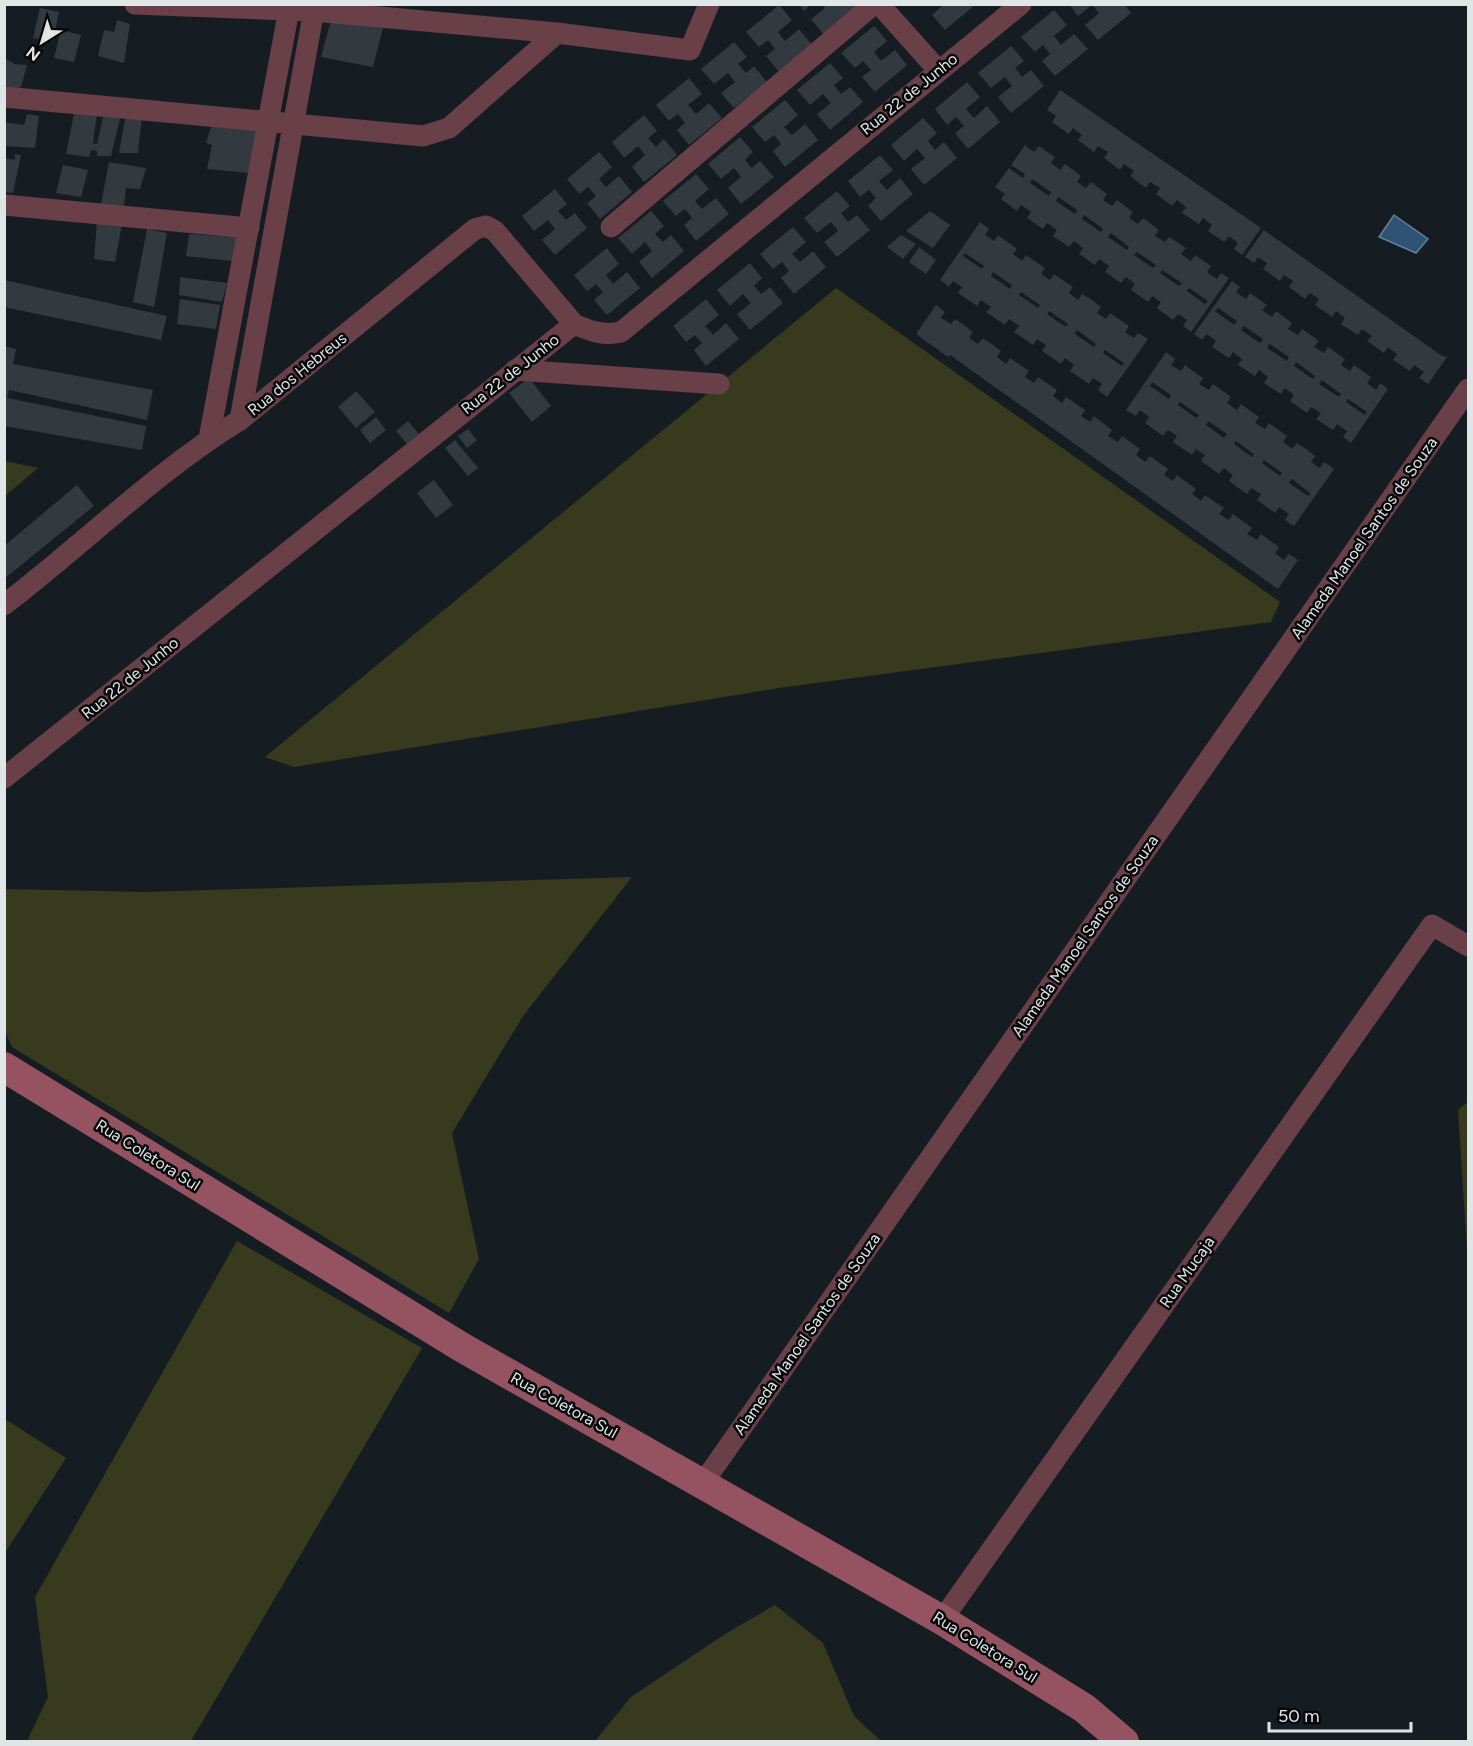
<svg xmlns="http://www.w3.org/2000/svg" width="1473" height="1746" viewBox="0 0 1473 1746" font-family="Figtree,sans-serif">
<rect width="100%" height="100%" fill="#161d22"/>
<path fill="#373a1d" d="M836,288L1280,602L1271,622L779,688L294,767L265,757Z
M5,461L38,468L5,496L4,461Z
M632,877L523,1016L452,1133L479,1259L449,1313L12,1047L5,1032V889L145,892Z
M1468,1102V1265L1458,1110Z
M237,1241L422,1348L191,1741H27L48,1697L35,1597Z
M5,1419L66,1458L5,1553Z
M775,1605L823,1643L854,1716L881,1741H595L631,1697L725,1634Z"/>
<path fill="#2f5375" stroke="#647f98" stroke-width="1.5" d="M1394,215L1428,239L1416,253L1379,237Z"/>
<path fill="#32393f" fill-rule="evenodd" d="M799,4H811L804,11Z
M822,4H854L857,8L824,35L811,19L825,8Z
M944,4H976L945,30L932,15Z
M1069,4H1124L1131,13L1098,40L1085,25L1099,13L1092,5L1078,16Z
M779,5L792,20L778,32L785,41L799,29L812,45L779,72L766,56L775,49L768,40L759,47L746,32Z
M40,8L59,12L53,41L33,38Z
M1054,10L1067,25L1054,36L1061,45L1074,34L1088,49L1055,76L1042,61L1050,54L1043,45L1035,52L1021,37Z
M117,20L130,24L124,63L98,56L104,30L114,32Z
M331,20L383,28L373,67L321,57Z
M874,26L887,41L874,52L881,61L895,50L907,65L875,92L862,77L871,70L863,61L855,68L841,53Z
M61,30L81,35L74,62L54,58Z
M734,42L747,57L738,64L746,73L754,66L767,82L734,108L721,93L735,82L728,73L714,84L701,69Z
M1011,46L1024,61L1015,68L1022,77L1031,70L1044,86L1011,113L998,97L1012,86L1005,77L991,88L978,73Z
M6,59L15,64L27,65L21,87L11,90L4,84Z
M830,63L843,78L834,85L841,94L850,87L863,102L830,130L817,114L831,103L823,94L810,105L797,90Z
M689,78L702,94L688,105L696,114L709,103L722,118L689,145L677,130L685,123L678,114L669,121L656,105Z
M967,82L980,97L966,109L974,118L987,106L1000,122L968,149L955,133L964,126L956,117L947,125L935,109Z
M1060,90L1261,228L1242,255L1234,249L1238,243L1229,236L1224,242L1208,231L1212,225L1203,218L1199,224L1182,213L1186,207L1177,200L1172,206L1156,194L1160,188L1150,182L1146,188L1130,176L1134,171L1124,164L1120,170L1104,158L1108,152L1098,146L1094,152L1078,140L1082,135L1073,128L1069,134L1052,122L1056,116L1047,110Z
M785,100L798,115L784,127L792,135L805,124L818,140L785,167L773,151L781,144L774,135L765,142L752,127Z
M75,109L97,112L93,144H97L104,112L121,114L111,156H97V151L91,150L89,157L66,154Z
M27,114L39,116L35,148L4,146V122L24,125Z
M126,114L142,115L138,153H119Z
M644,115L657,131L648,138L656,147L664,139L677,155L644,182L632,167L645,155L638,146L624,158L612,142Z
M923,118L937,133L928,141L935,150L944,142L957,158L924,185L911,169L925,158L917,149L904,161L891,145Z
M213,121L259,128L248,173L207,169L212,145L206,143Z
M740,137L753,152L745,160L752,168L760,161L774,177L741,204L728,188L741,177L734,168L721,179L708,164Z
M1025,145L1034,152L1039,146L1055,157L1051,163L1060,170L1065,164L1081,176L1077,182L1086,188L1091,182L1107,194L1103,200L1112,206L1117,200L1133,212L1129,218L1138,224L1143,218L1159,230L1155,236L1165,242L1169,237L1186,248L1181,254L1191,261L1195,255L1211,266L1207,272L1217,279L1221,273L1229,278L1191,332L1183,326L1187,320L1178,314L1173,320L1157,308L1161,302L1152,296L1148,302L1131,290L1135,284L1126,277L1121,283L1105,272L1109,266L1099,259L1095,265L1079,254L1083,248L1074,241L1069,247L1053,236L1057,230L1047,223L1043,229L1027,218L1031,212L1021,205L1017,211L1001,199L1005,194L995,187L1009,168L1023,178L1025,174L1011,165ZM1032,179L1051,192L1049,196L1030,183ZM1058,197L1077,210L1075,214L1056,201ZM1084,215L1103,229L1101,232L1082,219ZM1111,233L1129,247L1127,250L1108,237ZM1137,252L1156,265L1153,268L1134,255ZM1162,270L1182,283L1179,286L1160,273ZM1189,288L1208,301L1205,304L1187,291Z
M599,152L612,167L599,179L606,187L619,176L632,192L600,219L587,203L596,196L588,187L579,194L567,179Z
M15,154L21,155L13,193L4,192V158L15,160Z
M880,155L893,170L879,181L887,190L900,178L913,194L881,221L868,206L876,198L869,190L860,197L848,181Z
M109,162L146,168L140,189L126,188L124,206L101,204Z
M63,165L88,170L81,197L56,193Z
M696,174L709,189L695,201L702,209L716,198L729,214L696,241L684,225L692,218L685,209L676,216L663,201Z
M555,189L567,204L558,211L566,220L575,213L587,228L555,255L542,240L555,229L548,220L534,231L522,216Z
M837,191L850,206L841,213L848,222L857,215L870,230L837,257L824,242L838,231L831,222L817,233L804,218Z
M651,211L664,226L655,234L663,242L671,235L684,251L652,278L639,262L652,251L645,242L632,254L618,238Z
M930,211L950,225L933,248L906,231Z
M97,222L122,224L115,262L94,259Z
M980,222L989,229L985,235L994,241L998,235L1017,249L1013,254L1022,261L1026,255L1045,268L1041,274L1050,280L1054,274L1073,287L1069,293L1078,300L1082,294L1092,300L1101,307L1097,313L1106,319L1110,313L1129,326L1125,332L1134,338L1138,333L1148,339L1107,397L1098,390L1102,384L1093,378L1089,384L1070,371L1074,365L1065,358L1061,364L1042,351L1046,345L1037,339L1033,345L1014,332L1019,326L1009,319L1005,325L986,312L991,307L981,300L977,306L958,293L962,287L953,281L949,287L940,280ZM965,253L984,266L982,269L963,256ZM993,272L1012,285L1010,289L991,276ZM1021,292L1040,305L1038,308L1019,295ZM1049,311L1068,324L1066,327L1047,314ZM1077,330L1096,344L1094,347L1075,334ZM1105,350L1124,363L1122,366L1103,353Z
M793,227L806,242L792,254L800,262L813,251L826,267L794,294L781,278L789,271L782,262L773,269L760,254Z
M147,229L167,233L154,307L133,302Z
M1264,230L1442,356L1447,357L1428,384L1419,378L1424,372L1414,365L1410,371L1393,360L1397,354L1388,347L1384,353L1367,341L1372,336L1362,329L1358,335L1341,324L1345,318L1336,311L1332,317L1315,305L1319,299L1310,293L1305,299L1289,287L1293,281L1284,275L1280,281L1263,269L1267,263L1258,257L1254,263L1245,257Z
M189,234L236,237L232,261L186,256Z
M901,235L916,244L903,259L887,247Z
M919,247L936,260L926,274L909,262Z
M607,248L619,264L606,275L613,284L627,272L640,288L607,315L594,300L603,292L596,284L587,291L574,275Z
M750,263L762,278L754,286L761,294L770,287L783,303L750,330L737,314L751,303L743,294L730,306L717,290Z
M180,277L227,283L222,302L179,295Z
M4,280L167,316L161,340L4,307Z
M1232,281L1240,287L1236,292L1246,299L1250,293L1267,305L1262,310L1272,317L1276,311L1292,323L1288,329L1298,335L1302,329L1319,341L1314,347L1324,353L1328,347L1345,359L1341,365L1350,371L1354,365L1371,377L1367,383L1376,390L1380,383L1388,389L1351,443L1343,437L1347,431L1337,424L1333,430L1316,419L1321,413L1311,407L1307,413L1290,401L1294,395L1285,388L1281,394L1264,383L1268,377L1259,370L1255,376L1238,365L1242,359L1233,352L1229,358L1212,347L1216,341L1207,334L1202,340L1194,334ZM1218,308L1237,321L1234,325L1215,311ZM1244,326L1263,339L1260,343L1241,330ZM1270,344L1289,357L1287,361L1267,348ZM1296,362L1315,376L1313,379L1294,366ZM1322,380L1341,394L1339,397L1319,384ZM1348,399L1367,412L1365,415L1346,402Z
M180,299L220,305L216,329L177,324Z
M706,299L719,315L705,326L713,335L726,323L739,339L706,366L694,350L702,343L695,335L686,342L673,326Z
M936,305L945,312L941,318L951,324L955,319L964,325L973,332L969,338L978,344L983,338L1001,351L997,357L1006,364L1010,358L1029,371L1025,377L1034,383L1038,377L1057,390L1053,396L1062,403L1066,397L1085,410L1081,416L1090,422L1094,416L1112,430L1108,436L1118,442L1122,436L1140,449L1136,455L1145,462L1150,456L1168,469L1164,475L1173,481L1177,475L1196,489L1192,494L1201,501L1205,495L1224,508L1219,514L1229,520L1233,514L1252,528L1247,534L1257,540L1261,534L1279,547L1275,553L1284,560L1289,554L1298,560L1278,589L950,355L948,357L916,334Z
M4,346L16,349L13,364L153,390L147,420L9,390L7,398L146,426L142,450L4,426Z
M1166,352L1175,359L1171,365L1181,371L1185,365L1194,372L1203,378L1199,384L1209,390L1213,384L1231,397L1227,403L1237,410L1241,404L1259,417L1255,423L1265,429L1269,423L1287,436L1283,442L1292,449L1297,443L1306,449L1315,456L1311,462L1320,468L1324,462L1334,469L1294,526L1285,520L1289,514L1279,507L1275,513L1257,500L1261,494L1251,488L1247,494L1229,481L1233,475L1224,468L1219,474L1201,461L1205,455L1196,449L1192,455L1173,442L1177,436L1168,430L1163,436L1145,423L1149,417L1140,410L1136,416L1126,410ZM1152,382L1171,395L1169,399L1150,386ZM1180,402L1199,415L1196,418L1178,405ZM1208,421L1227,434L1224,438L1206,425ZM1236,441L1254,454L1252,457L1234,444ZM1264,460L1282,473L1280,476L1262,463ZM1292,479L1310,493L1308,496L1289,483Z
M529,378L551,406L532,422L509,393Z
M356,391L375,412L356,428L338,407Z
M376,417L386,430L370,443L360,430Z
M408,421L419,434L407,444L396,431Z
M468,429L477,440L467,448L458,436Z
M455,440L478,468L468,476L445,448Z
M434,480L453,505L436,518L417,493Z
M77,485L94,506L4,579V546Z"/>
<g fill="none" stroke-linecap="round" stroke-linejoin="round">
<path stroke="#694048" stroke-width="21" d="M135,4L313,11L557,33L690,50L709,4
M879,4L938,70
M4,97L423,136L449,128L557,33
M4,205L249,228
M611,227L874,4
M515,370L719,384
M240,420L315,4
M209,439L290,4
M4,605C84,544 155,472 240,420L475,229L486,226L495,231L574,324
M4,778L574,324C590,331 604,336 621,332L1021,4
M703,1483L1468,389
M942,1620L1432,925L1468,946"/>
<path stroke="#955361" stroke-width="30" d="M4,1067L463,1348L942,1620L1084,1708L1124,1742"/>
</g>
<g text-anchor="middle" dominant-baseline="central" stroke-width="5" stroke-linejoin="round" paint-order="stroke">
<g font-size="16" fill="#e0e5e8" stroke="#050709">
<text transform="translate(909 94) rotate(-39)">Rua 22 de Junho</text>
<text transform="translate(297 374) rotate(-39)">Rua dos Hebreus</text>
<text transform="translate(510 374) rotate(-38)">Rua 22 de Junho</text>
<text transform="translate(1364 538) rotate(-55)">Alameda Manoel Santos de Souza</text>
<text transform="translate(130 678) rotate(-39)">Rua 22 de Junho</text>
<text transform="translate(1085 936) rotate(-55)">Alameda Manoel Santos de Souza</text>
<text transform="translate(148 1155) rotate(32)">Rua Coletora Sul</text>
<text transform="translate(1187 1272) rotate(-55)">Rua Mucaja</text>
<text transform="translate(807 1334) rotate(-55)">Alameda Manoel Santos de Souza</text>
<text transform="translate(564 1405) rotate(29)">Rua Coletora Sul</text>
<text transform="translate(985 1647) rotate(32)">Rua Coletora Sul</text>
</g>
</g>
<rect width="1473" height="1746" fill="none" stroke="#e0e5e8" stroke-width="12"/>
<g transform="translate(42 42) rotate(217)" stroke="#050709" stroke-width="4.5" paint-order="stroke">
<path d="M0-4.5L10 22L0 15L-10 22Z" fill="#e0e5e8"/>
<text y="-9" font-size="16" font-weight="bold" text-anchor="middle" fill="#e0e5e8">N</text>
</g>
<path d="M1269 1722v9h142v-9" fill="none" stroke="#e0e5e8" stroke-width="3"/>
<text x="1278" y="1722" font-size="18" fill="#e0e5e8" stroke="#050709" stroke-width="4.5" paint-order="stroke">50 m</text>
</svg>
